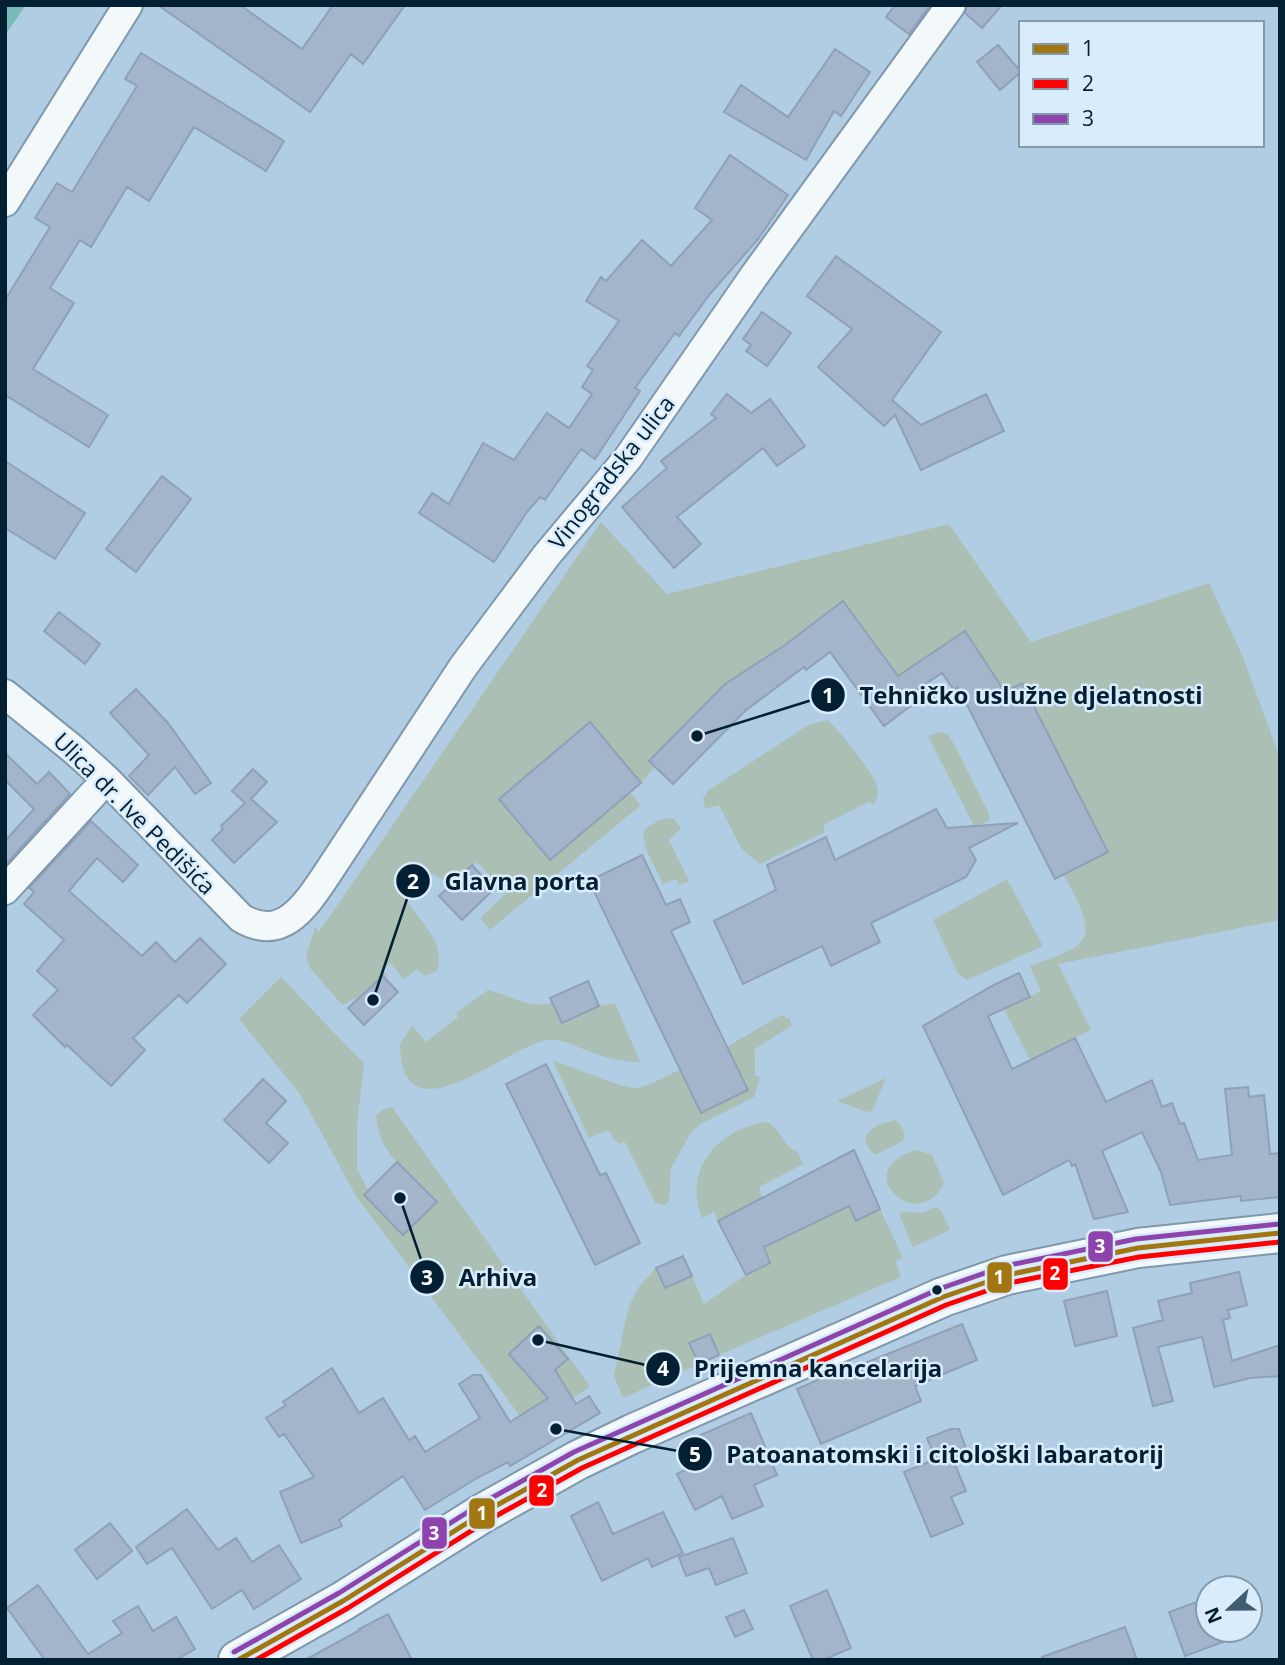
<svg xmlns="http://www.w3.org/2000/svg" width="1285" height="1665" viewBox="0 0 1285 1665" font-family="'Open Sans',sans-serif">
<rect width="100%" height="100%" fill="#b1cde3"/>
<path fill="#acbfb4" d="M601,522L667,594L949,524L1031,642L1209,583L1243,657L1280,758V920L1058,964L1091,1030L1030,1060L1004,1009L1041,991L1030,966C1045,960 1064,955 1077,946C1099,929 1072,893 1064,875L1108,852L1022,683L1001,694L988,666L965,631L898,676L843,601L787,643L725,684L649,761L655,767L641,783L629,792L641,805L490,930L480,918L506,893L477,862L451,884L433,874L410,885L406,900C420,921 447,944 437,971L425,976L417,969L404,979L390,963L382,970L388,977L383,976L357,998L342,1005L310,968L306,957L315,927L319,932Z
M828,720C839,730 876,776 878,789C879,796 876,800 873,806L870,801L823,825L825,832L760,864L741,848L719,805L705,809L703,798L709,790L810,724Z
M940,732L948,735L954,744L988,812L990,820L975,828L928,736Z
M673,818L681,828L669,840L689,881L680,885L676,879L663,884L646,849L643,834L646,828L660,820Z
M1007,879L1043,946L967,980L958,974L933,920Z
M281,977L364,1064L357,1123V1169L368,1190L397,1162C385,1151 377,1133 376,1116L383,1109L392,1107L590,1387L572,1398L565,1388L520,1416L356,1196L300,1094L239,1019Z
M588,981L599,1006L615,1003L640,1062C622,1062 605,1058 588,1051C575,1046 561,1038 547,1040C505,1047 401,1144 400,1044L412,1026L426,1042L458,1017L456,1013L488,990C508,995 534,1011 554,1002C566,997 577,988 588,981Z
M781,1015L790,1019L792,1025L755,1049V1075L760,1077L754,1097L699,1125L691,1133L671,1168L669,1202L664,1205L655,1203L625,1142L619,1144L607,1130L589,1138L553,1061C570,1065 625,1090 636,1088C651,1086 668,1075 681,1069L702,1112L748,1090L727,1047Z
M886,1078L872,1111L867,1112L837,1101Z
M895,1120C902,1125 906,1132 903,1141L875,1155L869,1149L865,1139C871,1125 881,1124 895,1120Z
M767,1122C781,1129 783,1147 798,1152L803,1164L759,1187L763,1199L718,1221L714,1212L702,1218C682,1169 719,1128 767,1122Z
M917,1150L932,1155L944,1183C918,1237 846,1169 917,1150Z
M844,1197L856,1220L880,1209L903,1258L895,1261L901,1277L719,1355L690,1343L699,1364L623,1398L614,1376L626,1318L631,1302L640,1285L656,1268L665,1288L692,1276L704,1304L746,1275L769,1263L760,1237Z
M935,1207L941,1210L950,1230L913,1247L899,1214L903,1212L923,1213Z"/>
<path fill="#77bab8" d="M5,5H26L5,35Z"/>
<path fill="#a2b5cb" stroke="#8ea1b6" stroke-width="2" d="M158,5H240L302,49L333,5H405L363,64L351,54L310,112Z
M895,5H930L909,34L886,17Z
M967,5H1002L982,28L965,13Z
M998,45L1021,72L1000,90L977,62Z
M835,49L870,72L841,116L834,111L806,160L724,112L741,85L788,117Z
M141,53L284,141L266,171L194,127L149,201L127,187L91,247L80,240L50,288L74,303L33,369L108,415L89,447L5,395V300L50,227L35,218L57,183L72,192L137,86L125,79Z
M730,155L788,195L759,238L710,294L679,336L675,333L635,388L640,391L595,459L581,449L545,500L540,497L527,512L494,562L419,513L432,493L449,504L483,443L514,460L547,413L569,428L592,394L582,387L593,370L587,366L619,321L586,301L601,277L606,281L642,240L671,266L712,220L695,208Z
M836,256L941,332L892,400L921,425L986,394L1004,431L921,470L895,415L884,426L818,367L852,329L807,296Z
M762,312L791,333L767,366L746,351L751,345L743,339Z
M727,394L751,413L770,399L805,446L777,466L763,448L677,517L701,544L674,568L622,507L667,468L661,461L716,418L711,414Z
M5,461L85,513L55,559L5,528Z
M162,476L191,499L136,572L106,549Z
M843,601L898,676L965,631L1005,692L1022,683L1108,852L1055,879L958,687L954,690L942,673L911,694L916,702L884,726L830,652L806,670L804,667L745,711L673,784L649,761L725,684L785,645Z
M59,612L100,644L85,664L44,631Z
M136,689L168,723L211,783L195,794L175,767L148,795L129,776L149,755L110,713Z
M590,722L641,783L550,860L499,799Z
M5,753L37,784L49,772L70,794L5,865V841L34,809L5,780Z
M253,769L267,782L251,799L277,822L234,863L212,840L223,829L221,826L245,803L232,791Z
M936,809L947,828L1018,823L969,848L976,860L966,877L871,923L880,942L831,966L822,946L743,984L714,921L776,890L767,865L826,837L835,860Z
M91,821L138,865L123,882L97,858L69,891L142,956L156,942L175,962L200,938L226,964L187,1003L179,995L133,1038L145,1050L111,1086L67,1045L65,1047L33,1015L58,990L37,971L64,940L24,904L34,892L29,888Z
M642,855L666,905L680,899L690,922L671,931L748,1090L701,1113L589,881Z
M472,865L494,889L462,920L439,896Z
M1019,973L1030,997L988,1016L1012,1069L1075,1038L1106,1102L1152,1080L1162,1107L1172,1103L1180,1124L1184,1123L1198,1160L1232,1155L1225,1089L1248,1087L1249,1097L1264,1095L1270,1154L1280,1153V1197L1241,1201V1196L1170,1205L1161,1172L1142,1132L1102,1151L1128,1212L1094,1219L1075,1164L1072,1166L1069,1160L1003,1195L923,1026L992,986Z
M383,976L398,992L364,1025L348,1008Z
M588,981L599,1006L562,1023L550,998Z
M546,1064L600,1175L606,1173L640,1243L595,1265L506,1084Z
M263,1079L286,1101L266,1123L288,1143L269,1163L224,1120Z
M854,1150L880,1209L856,1221L849,1206L764,1247L770,1263L746,1275L718,1221Z
M397,1162L437,1202L403,1235L364,1195Z
M683,1256L692,1276L665,1288L656,1268Z
M1239,1272L1247,1305L1228,1310L1230,1318L1223,1320L1232,1361L1280,1345V1376L1250,1378L1214,1387L1202,1337L1158,1347L1173,1401L1153,1406L1133,1328L1163,1320L1158,1301L1192,1293L1190,1283Z
M1107,1291L1117,1336L1075,1346L1064,1301Z
M962,1324L977,1360L915,1386L921,1401L821,1444L797,1389L847,1367L848,1370Z
M539,1326L568,1359L555,1370L576,1404L589,1396L600,1413L510,1466L508,1462L477,1478L425,1510L403,1476L339,1520L342,1526L301,1543L280,1492L314,1477L284,1434L279,1437L266,1418L286,1405L283,1402L332,1368L359,1413L383,1398L409,1440L415,1436L425,1452L480,1418L459,1384L473,1375H481L510,1422L548,1398L509,1354Z
M710,1334L719,1355L699,1364L689,1343Z
M751,1413L777,1475L754,1485L763,1506L732,1519L722,1496L695,1510L677,1474L706,1460L696,1437Z
M951,1429H959L968,1454L953,1460L966,1491L951,1497L963,1524L931,1537L904,1472L936,1459L927,1438Z
M598,1502L613,1534L663,1512L683,1553L652,1567L648,1558L602,1581L571,1516Z
M187,1509L218,1550L236,1538L252,1562L279,1545L301,1579L254,1609L242,1590L212,1609L172,1548L147,1564L136,1547Z
M110,1523L132,1551L97,1579L75,1550Z
M733,1538L747,1573L716,1585L709,1568L686,1576L679,1557Z
M38,1585L88,1654L122,1633L113,1621L138,1606L153,1631L176,1617L195,1649L176,1660H45L7,1608Z
M827,1590L851,1648L823,1660H813L790,1606Z
M1208,1598V1630H1250V1632L1185,1656L1169,1612Z
M744,1610L753,1629L735,1637L726,1617Z
M388,1614L412,1660H305L360,1630L359,1629Z
M1125,1627L1137,1660H1042V1657Z"/>
<g fill="none" stroke-linecap="round" stroke-linejoin="round">
<g stroke="#7f98ab" stroke-width="32">
<path id="minor" d="M5,202L128,5
M5,694L74,750L106,779L241,918C283,943 306,905 327,874L463,667L546,556L628,458L754,276L951,5
M5,890L94,793"/>
</g>
<g stroke="#7f98ab" stroke-width="42">
<path id="primary" d="M238,1660L343,1601L483,1513L578,1460L632,1434L943,1297L1007,1275L1138,1248L1280,1233"/>
</g>
<use href="#minor" stroke="#f3f8fb" stroke-width="28"/>
<use href="#primary" stroke="#f3f8fb" stroke-width="38"/>
<g stroke="#d9ecfc" stroke-width="10">
<path id="bus-1" d="M238,1660L343,1601L483,1513L578,1460L943,1297L1007,1275L1138,1248L1280,1233"/>
</g>
<g stroke="#d9ecfc" stroke-width="10">
<path id="bus-2" d="M256,1660L348,1608L487,1521L582,1468L946,1305L1009,1283L1139,1257L1280,1242"/>
</g>
<g stroke="#d9ecfc" stroke-width="10">
<path id="bus-3" d="M234,1652L339,1593L479,1505L574,1452L939,1289L1005,1266L1136,1239L1279,1224"/>
</g>
<use href="#bus-1" stroke="#a27712" stroke-width="5"/>
<use href="#bus-2" stroke="#f00" stroke-width="5"/>
<use href="#bus-3" stroke="#8e44ad" stroke-width="5"/>
</g>
<circle fill="#031f32" stroke="#d9ecfc" stroke-width="2.5" cx="937" cy="1290" r="6"/>
<g text-anchor="middle" dominant-baseline="central" stroke-width="5" stroke-linejoin="round" paint-order="stroke">
<g font-size="23" fill="#031f32" stroke="#d9ecfc">
<text transform="translate(611 472) rotate(-52)">Vinogradska ulica</text>
<text transform="translate(135 813) rotate(45)">Ulica dr. Ive Pedišića</text>
</g>
</g>
<path fill="none" stroke="#031f32" stroke-width="2.5" d="M697 736L828 695M373 1000L413 881M400 1198L427 1277M538 1340L663 1369M556 1429L695 1454"/>
<g fill="#031f32" stroke="#d9ecfc" stroke-width="2.5">
<circle cx="697" cy="736" r="7"/>
<circle cx="373" cy="1000" r="7"/>
<circle cx="400" cy="1198" r="7"/>
<circle cx="538" cy="1340" r="7"/>
<circle cx="556" cy="1429" r="7"/>
<circle cx="828" cy="695" r="18"/>
<circle cx="413" cy="881" r="18"/>
<circle cx="427" cy="1277" r="18"/>
<circle cx="663" cy="1369" r="18"/>
<circle cx="695" cy="1454" r="18"/>
</g>
<g font-size="21" text-anchor="middle" font-weight="bold" fill="#fff">
<text x="828" y="703">1</text>
<text x="413" y="889">2</text>
<text x="427" y="1285">3</text>
<text x="663" y="1376">4</text>
<text x="695" y="1462">5</text>
</g>
<g font-size="24" text-anchor="middle" font-weight="bold" fill="#031f32" stroke="#d9ecfc" stroke-width="5" stroke-linejoin="round" paint-order="stroke">
<text x="1031" y="704">Tehničko uslužne djelatnosti</text>
<text x="522" y="890">Glavna porta</text>
<text x="498" y="1286">Arhiva</text>
<text x="818" y="1377">Prijemna kancelarija</text>
<text x="945" y="1463">Patoanatomski i citološki labaratorij</text>
</g>
<g stroke="#d9ecfc" stroke-width="2.5">
<rect x="1087" y="1230" width="27" height="33" rx="7" fill="#8e44ad"/>
<rect x="1042" y="1257" width="27" height="34" rx="7" fill="#f00"/>
<rect x="986" y="1261" width="27" height="33" rx="7" fill="#a27712"/>
<rect x="528" y="1474" width="27" height="33" rx="7" fill="#f00"/>
<rect x="468" y="1497" width="28" height="33" rx="7" fill="#a27712"/>
<rect x="421" y="1516" width="27" height="34" rx="7" fill="#8e44ad"/>
</g>
<g font-size="19" text-anchor="middle" font-weight="bold" fill="#fff">
<text x="1100" y="1253">3</text>
<text x="1055" y="1280">2</text>
<text x="999" y="1284">1</text>
<text x="542" y="1497">2</text>
<text x="482" y="1520">1</text>
<text x="434" y="1540">3</text>
</g>
<rect width="1285" height="1665" fill="none" stroke="#031f32" stroke-width="14"/>
<rect x="1019" y="21" width="245" height="126" fill="#d9ecfc" stroke="#839aab" stroke-width="2"/>
<rect x="1033" y="44" width="35" height="10" fill="#a27712" stroke="#839aab" stroke-width="2"/>
<text x="1082" y="56" font-size="21" fill="#031f32">1</text>
<rect x="1033" y="79" width="35" height="10" fill="#ff0000" stroke="#839aab" stroke-width="2"/>
<text x="1082" y="91" font-size="21" fill="#031f32">2</text>
<rect x="1033" y="114" width="35" height="10" fill="#8e44ad" stroke="#839aab" stroke-width="2"/>
<text x="1082" y="126" font-size="21" fill="#031f32">3</text>
<g transform="translate(1229 1609) rotate(248)"><circle r="33" fill="#d9ecfc" stroke="#839aab" stroke-width="2"/>
<path d="M0-5L12 26L0 18L-12 26Z" fill="#405c70"/>
<text y="-10" font-size="19" font-weight="bold" text-anchor="middle" fill="#031f32">N</text>
</g>
</svg>
